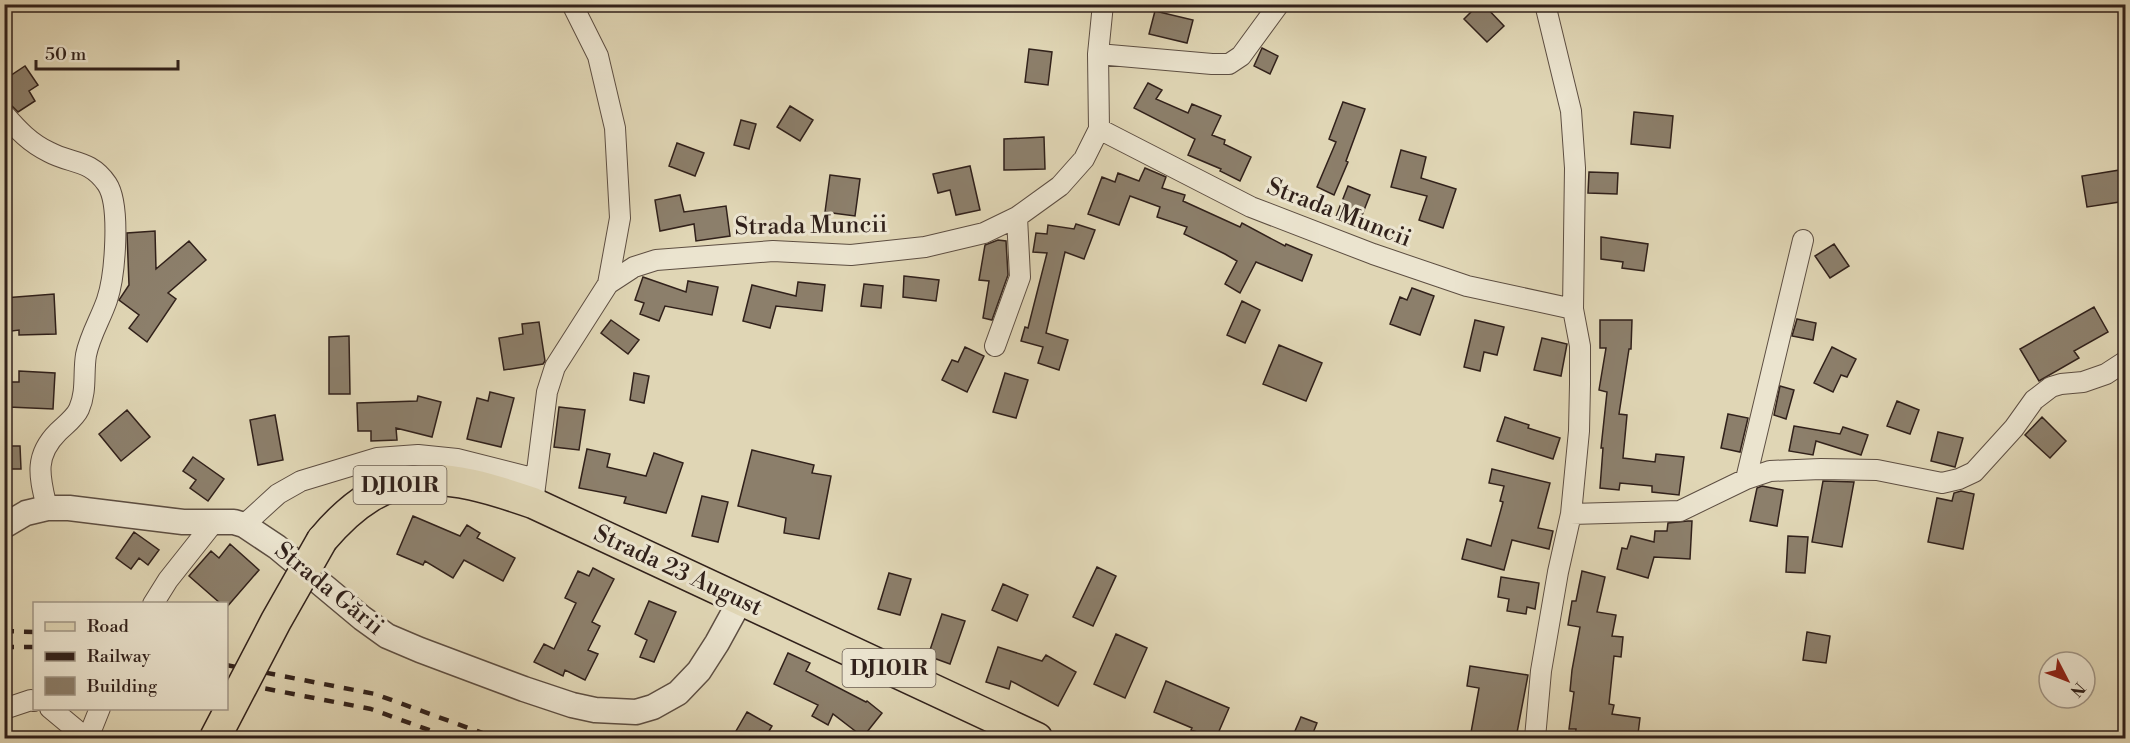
<svg xmlns="http://www.w3.org/2000/svg" width="2130" height="743" viewBox="0 0 2130 743" font-family="'Libre Bodoni',serif">
<rect width="100%" height="100%" fill="#e0d6b5"/>
<filter id="stains"><feTurbulence type="fractalNoise" baseFrequency=".00333" numOctaves="4"/><feColorMatrix values="0 0 0 0 .2 0 0 0 0 .09 0 0 0 0 .02 0 0 0 .5 -.17"/></filter>
<radialGradient id="worn" r=".72"><stop offset=".6" stop-color="#630" stop-opacity="0"/><stop offset="1" stop-color="#630" stop-opacity=".3"/></radialGradient>
<path fill="#8c7f6b" stroke="#31211b" stroke-width="1.5" d="M1479,4H1483L1504,26L1487,42L1464,19Z
M1155,11L1193,20L1187,43L1149,34Z
M1262,48L1278,56L1270,74L1254,66Z
M1029,49L1052,52L1048,85L1025,82Z
M25,66L38,85L29,91L35,101L18,112L4,98V80Z
M1148,83L1162,90L1156,99L1188,113L1192,104L1221,116L1212,135L1225,140L1224,144L1251,157L1240,181L1220,171L1221,169L1188,155L1195,139L1134,108Z
M1343,102L1365,109L1346,161L1348,162L1334,195L1317,187L1336,142L1329,139Z
M790,106L813,120L800,141L777,127Z
M1634,112L1673,116L1670,148L1631,144Z
M741,120L756,124L749,149L734,145Z
M1044,137L1045,169L1004,170V139Z
M677,143L704,153L695,176L669,166Z
M1401,150L1426,157L1421,178L1456,189L1443,228L1419,220L1427,196L1391,187Z
M970,166L980,210L956,215L950,190L938,193L933,174Z
M1145,168L1166,177L1162,188L1185,195L1183,201L1240,227L1242,223L1285,246L1286,244L1312,255L1302,281L1256,262L1240,293L1225,284L1237,261L1225,254L1184,234L1187,227L1157,217L1160,207L1130,196L1119,225L1088,214L1102,177L1115,182L1118,173L1139,181Z
M2126,169V201L2087,207L2082,176Z
M1589,172L1618,173L1617,194L1588,193Z
M830,175L860,179L855,216L825,212Z
M1348,186L1370,195L1357,228L1335,219Z
M680,195L684,212L726,206L730,236L696,241L694,224L660,231L655,200Z
M1076,224L1095,230L1084,259L1065,252L1046,333L1068,340L1059,370L1038,363L1043,347L1021,341L1025,327L1028,328L1047,253L1033,252L1036,233L1047,234L1048,225L1074,229Z
M155,231L156,269L189,241L206,260L168,293L176,299L147,342L129,328L139,315L119,300L129,285L127,233Z
M1601,237L1648,244L1644,271L1622,268L1623,262L1601,259Z
M998,240L1006,241L1008,275L992,320L983,318L989,281L979,280L985,245Z
M1834,244L1849,266L1830,278L1815,256Z
M904,276L939,280L936,301L903,297Z
M643,277L686,292L688,281L718,287L712,315L665,306L659,321L640,314L644,303L635,300Z
M798,282L825,285L822,311L776,306L770,328L743,321L752,285L796,296Z
M864,284L883,286L881,308L861,306Z
M1412,288L1434,296L1420,335L1390,324L1400,297L1407,300Z
M54,294L56,334L19,335V330L4,332V298Z
M1242,301L1260,310L1245,343L1227,335Z
M2094,307L2108,332L2074,351L2079,358L2039,381L2020,349Z
M1797,319L1816,323L1813,340L1792,336Z
M611,320L639,340L628,354L601,333Z
M1475,320L1504,327L1497,355L1484,352L1480,371L1464,367Z
M1600,320H1632L1631,349H1629L1619,414L1627,415L1623,458L1655,462L1656,454L1684,457L1679,495L1652,492V486L1620,483L1619,490L1600,488L1603,448H1601L1607,392L1599,390L1606,348H1600Z
M539,322L545,361L543,364L504,370L499,338L523,334L522,324Z
M349,336L350,394H329V337Z
M1542,338L1567,344L1561,376L1534,370Z
M1279,345L1322,363L1306,401L1263,384Z
M965,347L984,356L967,392L942,380L952,360L958,362Z
M1832,347L1856,359L1847,377L1841,375L1833,392L1814,383Z
M19,371L55,373L53,409L9,407L10,382H19Z
M634,373L649,376L644,403L630,400Z
M1005,373L1028,380L1016,418L993,412Z
M1780,386L1794,390L1786,419L1774,415Z
M490,392L514,398L501,447L467,439L477,398L488,401Z
M418,396L441,402L432,437L396,428L397,440L371,441V431H358L357,403L417,401Z
M1897,401L1919,410L1910,434L1887,426Z
M559,407L585,410L579,450L554,447Z
M127,410L150,437L121,461L99,434Z
M1728,414L1748,418L1740,452L1721,448Z
M275,415L283,460L258,465L250,420Z
M1505,417L1529,425L1528,428L1560,438L1553,459L1497,441Z
M2042,417L2066,441L2050,458L2025,435Z
M1794,426L1840,434L1843,427L1868,435L1861,455L1816,441L1813,455L1789,451Z
M1938,432L1963,438L1955,467L1931,461Z
M4,446H20L21,469H4Z
M587,449L610,454L607,467L646,476L654,453L683,463L666,513L624,503L626,497L579,488Z
M752,450L814,465L812,473L831,476L819,539L784,533L786,518L738,506Z
M193,457L224,479L208,501L190,488L196,480L183,471Z
M1492,469L1550,483L1538,528L1553,531L1549,549L1512,540L1504,570L1462,559L1467,539L1491,546L1503,502L1500,501L1504,486L1489,483Z
M1823,481L1854,482L1842,547L1812,542Z
M1762,486L1783,490L1777,526L1750,521L1757,488Z
M1961,491L1974,494L1963,549L1928,542L1937,498L1952,501L1954,493Z
M702,496L728,502L718,542L692,536Z
M413,516L460,536L467,525L480,533L477,538L515,558L503,581L464,560L453,578L425,561L423,565L397,554Z
M1688,521H1692L1690,559L1654,557L1648,578L1617,569L1622,548L1627,549L1631,536L1654,542L1655,531H1667L1668,523Z
M134,532L159,550L148,565L139,558L131,569L116,558Z
M1788,536L1808,537L1805,573L1786,572Z
M230,544L259,570L226,608V603H220L189,576L211,551L219,558Z
M1097,567L1116,576L1093,626L1073,617Z
M593,568L614,579L592,622L600,626L588,650L598,654L585,680L565,670L563,676L534,662L544,644L554,649L576,603L565,598L578,571L589,576Z
M1582,571L1605,577L1597,612L1616,615L1612,636L1623,637L1621,657L1614,656L1609,704L1614,705L1612,714L1640,718L1638,734L1623,732L1622,738H1575L1576,729H1569L1574,692L1570,691L1572,670L1580,627L1568,625L1572,601H1576Z
M889,573L911,579L900,615L878,609Z
M1501,577L1539,583L1535,609L1527,607L1526,614L1507,611L1509,599L1498,597Z
M1003,584L1028,595L1017,621L992,610Z
M649,601L676,612L654,662L640,657L647,640L635,634Z
M942,614L965,621L950,664L928,656Z
M1807,632L1830,636L1826,663L1803,660Z
M1116,634L1147,648L1125,698L1094,684Z
M998,647L1042,661L1046,655L1076,672L1058,706L1011,681L1009,689L986,682Z
M788,653L810,663L806,671L866,702L867,701L882,713L863,737L833,714L828,725L812,716L818,705L774,684Z
M1470,666L1528,675L1516,738H1470L1479,688L1467,686Z
M1166,681L1229,708L1216,738L1191,730L1192,728L1154,712Z
M747,712L772,726L765,738H732Z
M1301,717L1317,723L1311,738H1292Z"/>
<g fill="none" stroke-linecap="round" stroke-linejoin="round">
<g stroke="#5d4e42" stroke-width="22">
<path id="minor" d="M572,4L598,56L615,128L620,218L608,284
M1098,54L1212,64H1229L1241,56L1279,4
M4,114C18,130 30,143 49,152C71,164 90,159 107,184C121,205 115,276 107,300C101,318 90,335 86,355C83,373 87,391 79,409C75,418 65,425 58,432C33,457 40,478 47,508
M1099,129L1251,207L1373,254L1467,286L1573,309
M995,346L1020,277L1017,217
M1746,479L1803,240
M533,503L547,392L555,367L608,284L634,267L656,260L773,251L851,255L925,247L984,233L1017,217L1060,186L1084,159L1099,129L1098,54L1103,4
M1571,514L1680,511L1746,479L1770,471L1821,469L1877,470L1942,483L1959,479L1974,472L2014,428L2034,400L2051,387L2061,384L2083,382L2106,374L2126,361
M244,525L278,494L301,481L377,458L418,455L457,459L536,479
M153,604L168,580L214,522
M50,708L86,738
M4,709L31,700L34,701
M88,738L100,708
M1535,738L1541,671L1558,572L1571,514L1579,431L1580,384V346L1573,309L1575,168L1571,111L1545,4"/>
</g>
<g stroke="#5d4e42" stroke-width="27">
<path id="tertiary" d="M4,526L26,513L47,508H69L183,522H234L244,525L277,547L362,618L387,636L420,650L524,689L572,705L595,710L636,712L653,707L678,693L699,671L717,643L740,601"/>
</g>
<g stroke="#31211b" stroke-width="33">
<path id="primary" d="M322,540C388,461 444,472 533,503L1037,738"/>
</g>
<use href="#minor" stroke="#ebe4cf" stroke-width="20"/>
<use href="#tertiary" stroke="#ebe4cf" stroke-width="24"/>
<use href="#primary" stroke="#e0d6b5" stroke-width="30"/>
<path stroke="#31211b" stroke-width="4.5" stroke-dasharray="10 10" stroke-linecap="butt" d="M4,631L34,632
M4,647H34
M226,665L375,694L496,738
M226,681L371,709L451,738"/>
<g stroke="#31211b" stroke-width="33" stroke-linecap="butt">
<path id="primary-bridge" d="M215,738L276,621L322,540"/>
</g>
<use href="#primary-bridge" stroke="#e0d6b5" stroke-width="30"/>
</g>
<g text-anchor="middle" dominant-baseline="central" stroke-width="6" stroke-linejoin="round" paint-order="stroke">
<g fill="#ebe4cf" stroke="#695c51" stroke-width="1.5">
<rect x="353.5" y="466" width="93" height="38" rx="4.5"/>
<rect x="842.5" y="649" width="93" height="38" rx="4.5"/>
</g>
<g font-size="22" font-weight="bold" fill="#31211b">
<text x="400" y="485">DJ101R</text>
<text x="889" y="668">DJ101R</text>
</g>
<g font-size="24" fill="#31211b" stroke="#ebe4cf">
<text transform="translate(1339 213) rotate(21)">Strada Muncii</text>
<text transform="translate(811 226) rotate(-1)">Strada Muncii</text>
<text transform="translate(678 571) rotate(25)">Strada 23 August</text>
<text transform="translate(329 589) rotate(39)">Strada Gării</text>
</g>
</g>
<rect width="2130" height="743" fill="none" stroke="#e0d6b5" stroke-width="24"/>
<rect x="6" y="6" width="2118" height="731" fill="none" stroke="#31211b" stroke-width="3"/>
<rect x="12" y="12" width="2106" height="719" fill="none" stroke="#31211b" stroke-width="1.5"/>
<rect x="33" y="602" width="195" height="108" fill="#ebe4cf" stroke="#a19687" stroke-width="1.5"/>
<rect x="45" y="622" width="30" height="9" fill="#e0d6b5" stroke="#a19687" stroke-width="1.5"/>
<text x="87" y="632" font-size="18" fill="#31211b">Road</text>
<rect x="45" y="652" width="30" height="9" fill="#31211b" stroke="#a19687" stroke-width="1.5"/>
<text x="87" y="662" font-size="18" fill="#31211b">Railway</text>
<rect x="45" y="677" width="30" height="18" fill="#8c7f6b" stroke="#a19687" stroke-width="1.5"/>
<text x="87" y="692" font-size="18" fill="#31211b">Building</text>
<g transform="translate(2067 680) rotate(132)"><circle r="28" fill="#ebe4cf" stroke="#a19687" stroke-width="1.5"/>
<path d="M0-4.5L10 22L0 15L-10 22Z" fill="#8f2418"/>
<text y="-9" font-size="16" font-weight="bold" text-anchor="middle" fill="#31211b">N</text>
</g>
<path d="M36 60v9h142v-9" fill="none" stroke="#31211b" stroke-width="3"/>
<text x="45" y="60" font-size="18" fill="#31211b" stroke="#ebe4cf" stroke-width="4.5" paint-order="stroke">50 m</text>
<rect width="100%" height="100%" filter="url(#stains)"/>
<rect width="100%" height="100%" fill="url(#worn)"/>
</svg>
